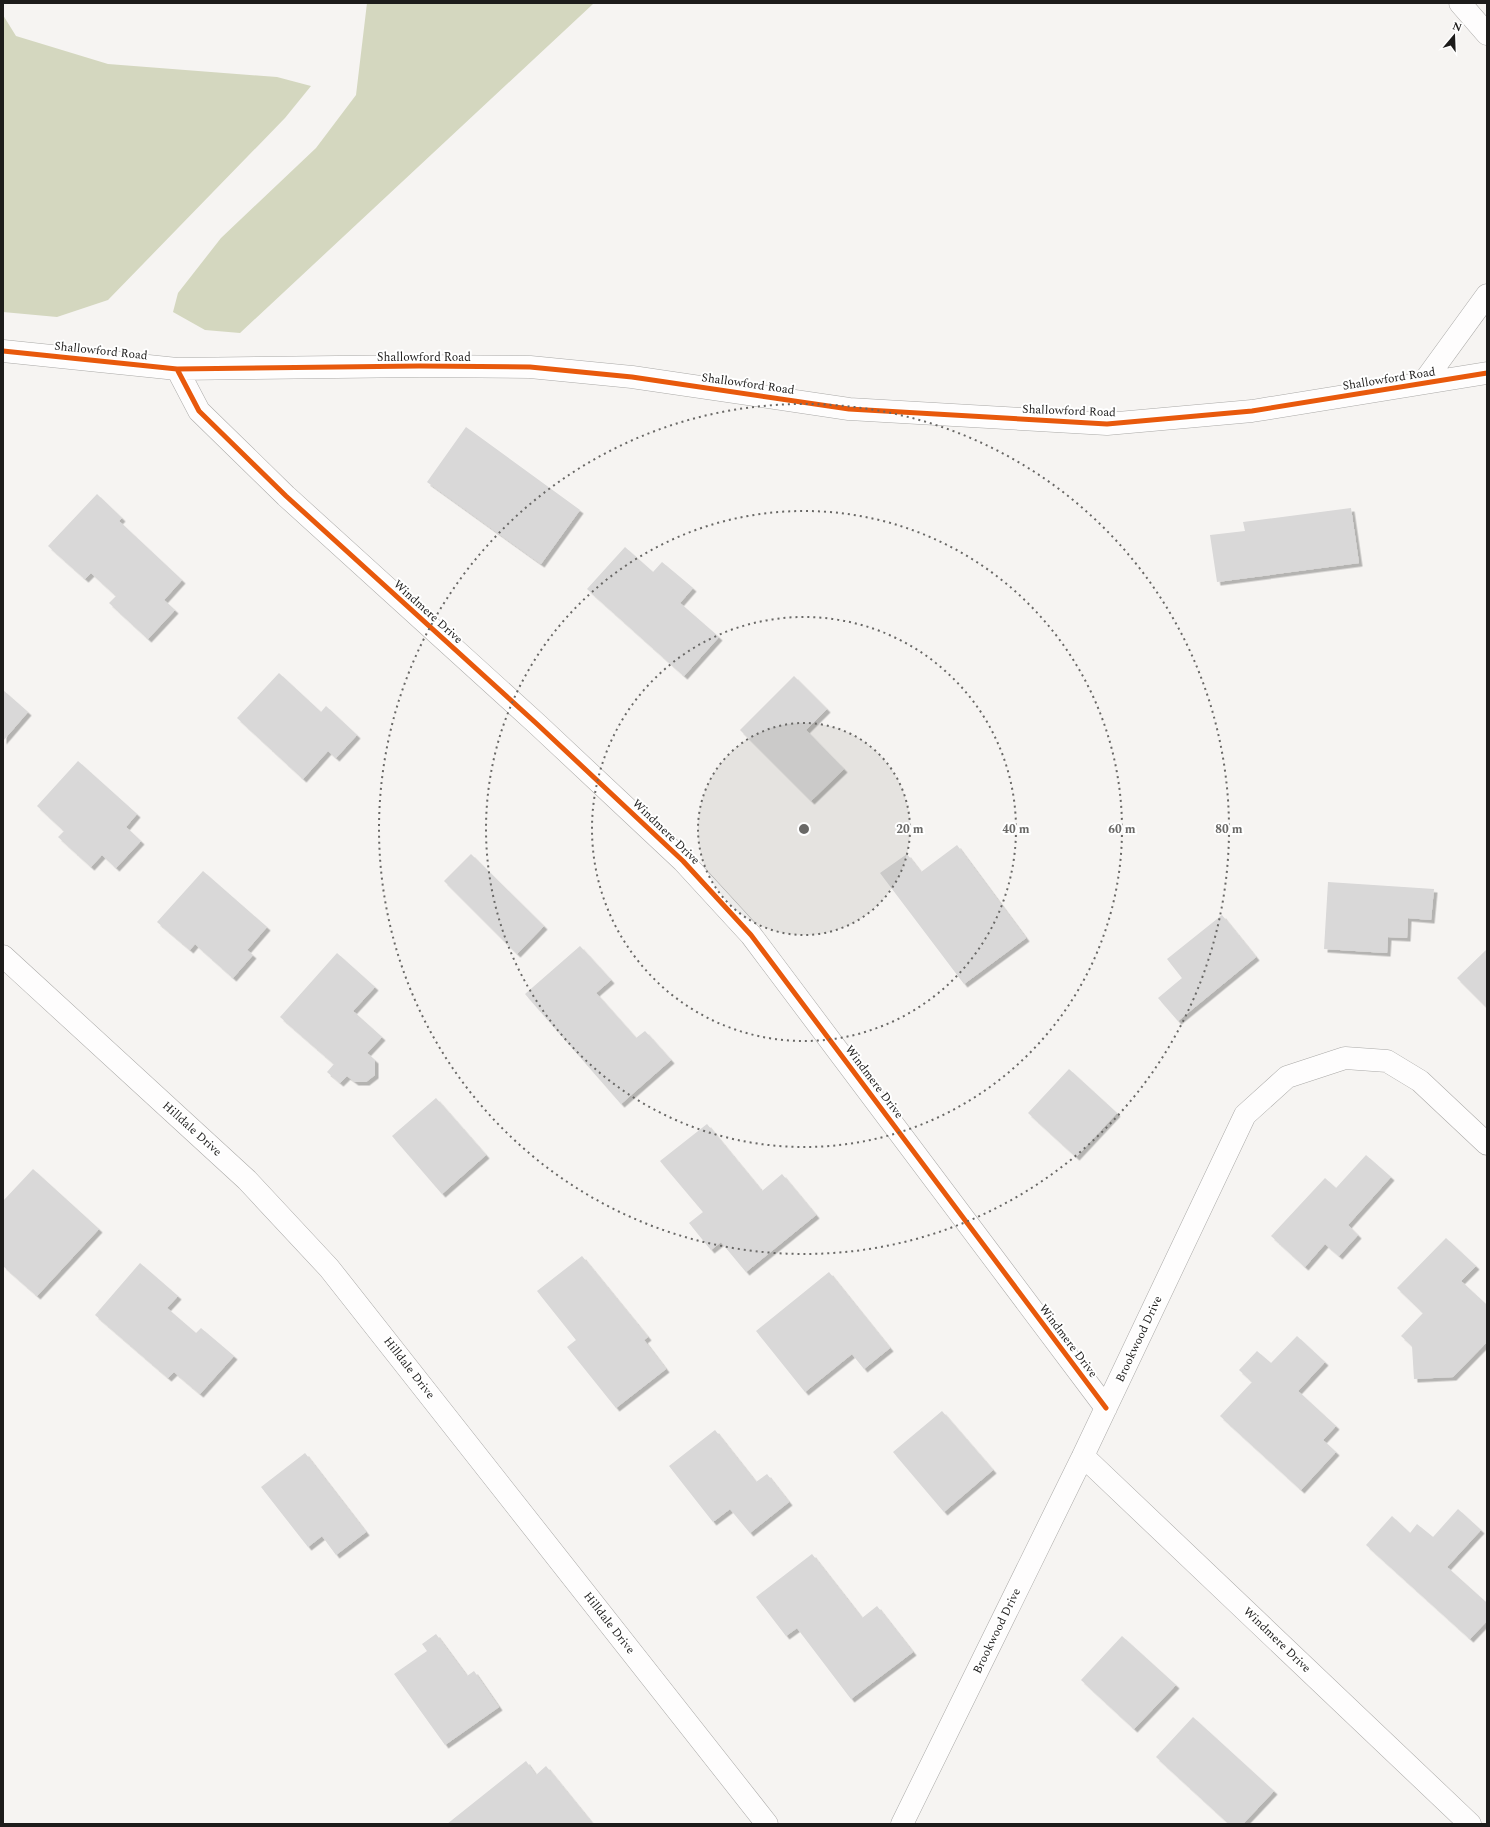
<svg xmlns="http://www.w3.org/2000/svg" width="1490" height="1827" viewBox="0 0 1490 1827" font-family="Spectral,serif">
<defs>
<filter id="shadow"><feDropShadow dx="3.5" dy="3.5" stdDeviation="0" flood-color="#0004"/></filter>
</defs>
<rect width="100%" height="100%" fill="#f6f4f2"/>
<path fill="#d4d7bf" d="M367,3H591L593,4L240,333L205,330L173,312L178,293L221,238L316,148L356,95Z
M3,15L16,36L108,64L277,77L311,86L285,118L108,300L57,317L3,312Z"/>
<path fill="#d9d8d8" filter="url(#shadow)" d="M466,427L580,510L541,564L427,482Z
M97,494L122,518L119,521L182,580L164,600L175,610L148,639L109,603L116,596L91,573L85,579L48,546Z
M1351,508L1359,563L1217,582L1210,535L1245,531L1243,522Z
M625,547L653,572L662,562L693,588L680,603L719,637L684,676L587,589Z
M279,673L321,712L326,706L357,735L336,758L328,751L303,779L237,718Z
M794,676L827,709L806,730L844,769L811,801L740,730Z
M3,690L28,712L3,741Z
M78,761L137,814L126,827L141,841L116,868L102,855L91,867L58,837L64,831L37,806Z
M957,845L1026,938L964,984L880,873L907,854L921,872Z
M471,854L544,926L517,954L444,881Z
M203,871L267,927L247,950L253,955L233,978L195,944L190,950L157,922Z
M1328,882L1434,889L1431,920L1408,918L1407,938L1388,937L1387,953L1324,949Z
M1222,915L1256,957L1178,1021L1158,998L1182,978L1167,959Z
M580,946L611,980L596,993L636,1038L645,1031L671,1060L621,1104L525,994Z
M1486,950L1487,951V1008L1457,978Z
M337,953L375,987L353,1011L382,1037L367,1053L375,1060V1075L366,1082H355L347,1076L340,1083L327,1072L334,1064L280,1017Z
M1069,1069L1117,1113L1076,1157L1028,1113Z
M436,1098L486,1155L442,1194L392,1136Z
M707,1124L762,1191L782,1174L816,1215L746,1272L721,1242L711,1250L689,1223L703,1212L660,1161Z
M1366,1155L1391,1177L1348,1225L1358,1235L1339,1256L1325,1244L1305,1267L1271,1236L1325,1178L1336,1188Z
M33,1169L99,1229L37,1296L3,1266V1201Z
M1446,1238L1476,1266L1461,1281L1487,1305V1342L1453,1377L1414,1379L1412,1346L1401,1336L1423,1313L1397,1288Z
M582,1256L648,1337L644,1340L666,1369L616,1408L567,1347L576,1340L537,1291Z
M140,1263L178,1296L167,1308L196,1333L201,1328L234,1356L200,1394L174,1372L168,1378L95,1315Z
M829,1272L890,1348L864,1369L852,1354L805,1392L756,1331Z
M1297,1336L1325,1362L1298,1391L1336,1426L1323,1440L1336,1452L1301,1490L1220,1416L1252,1382L1239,1370L1257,1351L1271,1363Z
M942,1411L993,1470L944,1512L893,1452Z
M715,1430L756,1482L767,1474L789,1502L750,1533L730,1509L713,1522L669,1466Z
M305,1453L366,1532L336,1555L322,1536L308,1547L261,1487Z
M1458,1509L1481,1530L1447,1567L1487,1603V1621L1470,1639L1366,1545L1392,1516L1410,1533L1417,1524L1433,1537Z
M812,1554L862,1618L877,1606L913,1652L851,1699L797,1628L786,1636L756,1597Z
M436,1634L467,1676L474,1671L499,1707L445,1745L394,1674L427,1651L422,1644Z
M1122,1636L1176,1685L1134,1729L1081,1680Z
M1193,1717L1274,1791L1243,1824H1229L1156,1757Z
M526,1761L536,1775L546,1766L593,1824H447Z"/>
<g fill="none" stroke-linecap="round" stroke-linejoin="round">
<g stroke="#aaa9a7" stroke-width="23">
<path id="minor" d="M1460,3L1487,34
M3,351L177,369L419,366L530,367L632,377L849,409L1107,424L1252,411L1487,373
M177,369L199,411L286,496L537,724L683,861L751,935L1106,1408
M1423,383L1487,295
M3,956L247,1180L329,1268L767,1824
M1083,1456L1470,1824
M902,1824L1083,1456L1245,1115L1287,1077L1345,1058L1387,1061L1420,1081L1487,1144"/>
</g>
<use href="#minor" stroke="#fefdfd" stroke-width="22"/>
<g stroke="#fff" stroke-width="8">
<path id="cycleway" d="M3,351L177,369L419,366L530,367L632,377L849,409L1107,424L1252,411L1487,373
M177,369L199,411L286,496L537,724L683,861L751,935L1106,1408"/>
</g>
<use href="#cycleway" stroke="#e8590c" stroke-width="5"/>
</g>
<circle cx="804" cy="829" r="106" fill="#696866" fill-opacity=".12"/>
<g fill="none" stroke="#696866" stroke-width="2" stroke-dasharray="2 4">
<circle cx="804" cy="829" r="106"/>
<circle cx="804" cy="829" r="212"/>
<circle cx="804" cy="829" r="318"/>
<circle cx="804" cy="829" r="425"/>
</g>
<g text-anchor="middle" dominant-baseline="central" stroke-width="4" stroke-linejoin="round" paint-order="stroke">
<g font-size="12" fill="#1d1c1b" stroke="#fff">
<text transform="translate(101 351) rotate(6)">Shallowford Road</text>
<text x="424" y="357">Shallowford Road</text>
<text transform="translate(1389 379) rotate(-9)">Shallowford Road</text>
<text transform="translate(748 384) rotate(8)">Shallowford Road</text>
<text transform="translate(1069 411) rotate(2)">Shallowford Road</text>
<text transform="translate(428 612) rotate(42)">Windmere Drive</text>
<text transform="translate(666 832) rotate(44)">Windmere Drive</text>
<text transform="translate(874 1082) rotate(53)">Windmere Drive</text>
<text transform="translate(192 1129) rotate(42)">Hilldale Drive</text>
<text transform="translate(1139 1339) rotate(-65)">Brookwood Drive</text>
<text transform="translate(1068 1341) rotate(53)">Windmere Drive</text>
<text transform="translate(409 1368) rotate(52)">Hilldale Drive</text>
<text transform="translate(609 1623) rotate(52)">Hilldale Drive</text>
<text transform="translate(997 1631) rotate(-64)">Brookwood Drive</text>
<text transform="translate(1277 1640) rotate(44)">Windmere Drive</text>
</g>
</g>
<circle cx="804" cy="829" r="6" fill="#696866" stroke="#fff" stroke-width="2"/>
<g font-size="12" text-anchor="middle" font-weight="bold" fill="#696866" stroke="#fff" stroke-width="4" stroke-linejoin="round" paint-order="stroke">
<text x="910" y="833">20 m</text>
<text x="1016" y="833">40 m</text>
<text x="1122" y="833">60 m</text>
<text x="1229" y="833">80 m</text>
</g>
<rect width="1490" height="1827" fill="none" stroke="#1d1c1b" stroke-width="8"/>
<g transform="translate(1454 36) rotate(19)" stroke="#ffffff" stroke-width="3" paint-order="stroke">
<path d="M0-3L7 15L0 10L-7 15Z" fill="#1d1c1b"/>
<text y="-6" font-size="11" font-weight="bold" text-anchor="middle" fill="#1d1c1b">N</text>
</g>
</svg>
